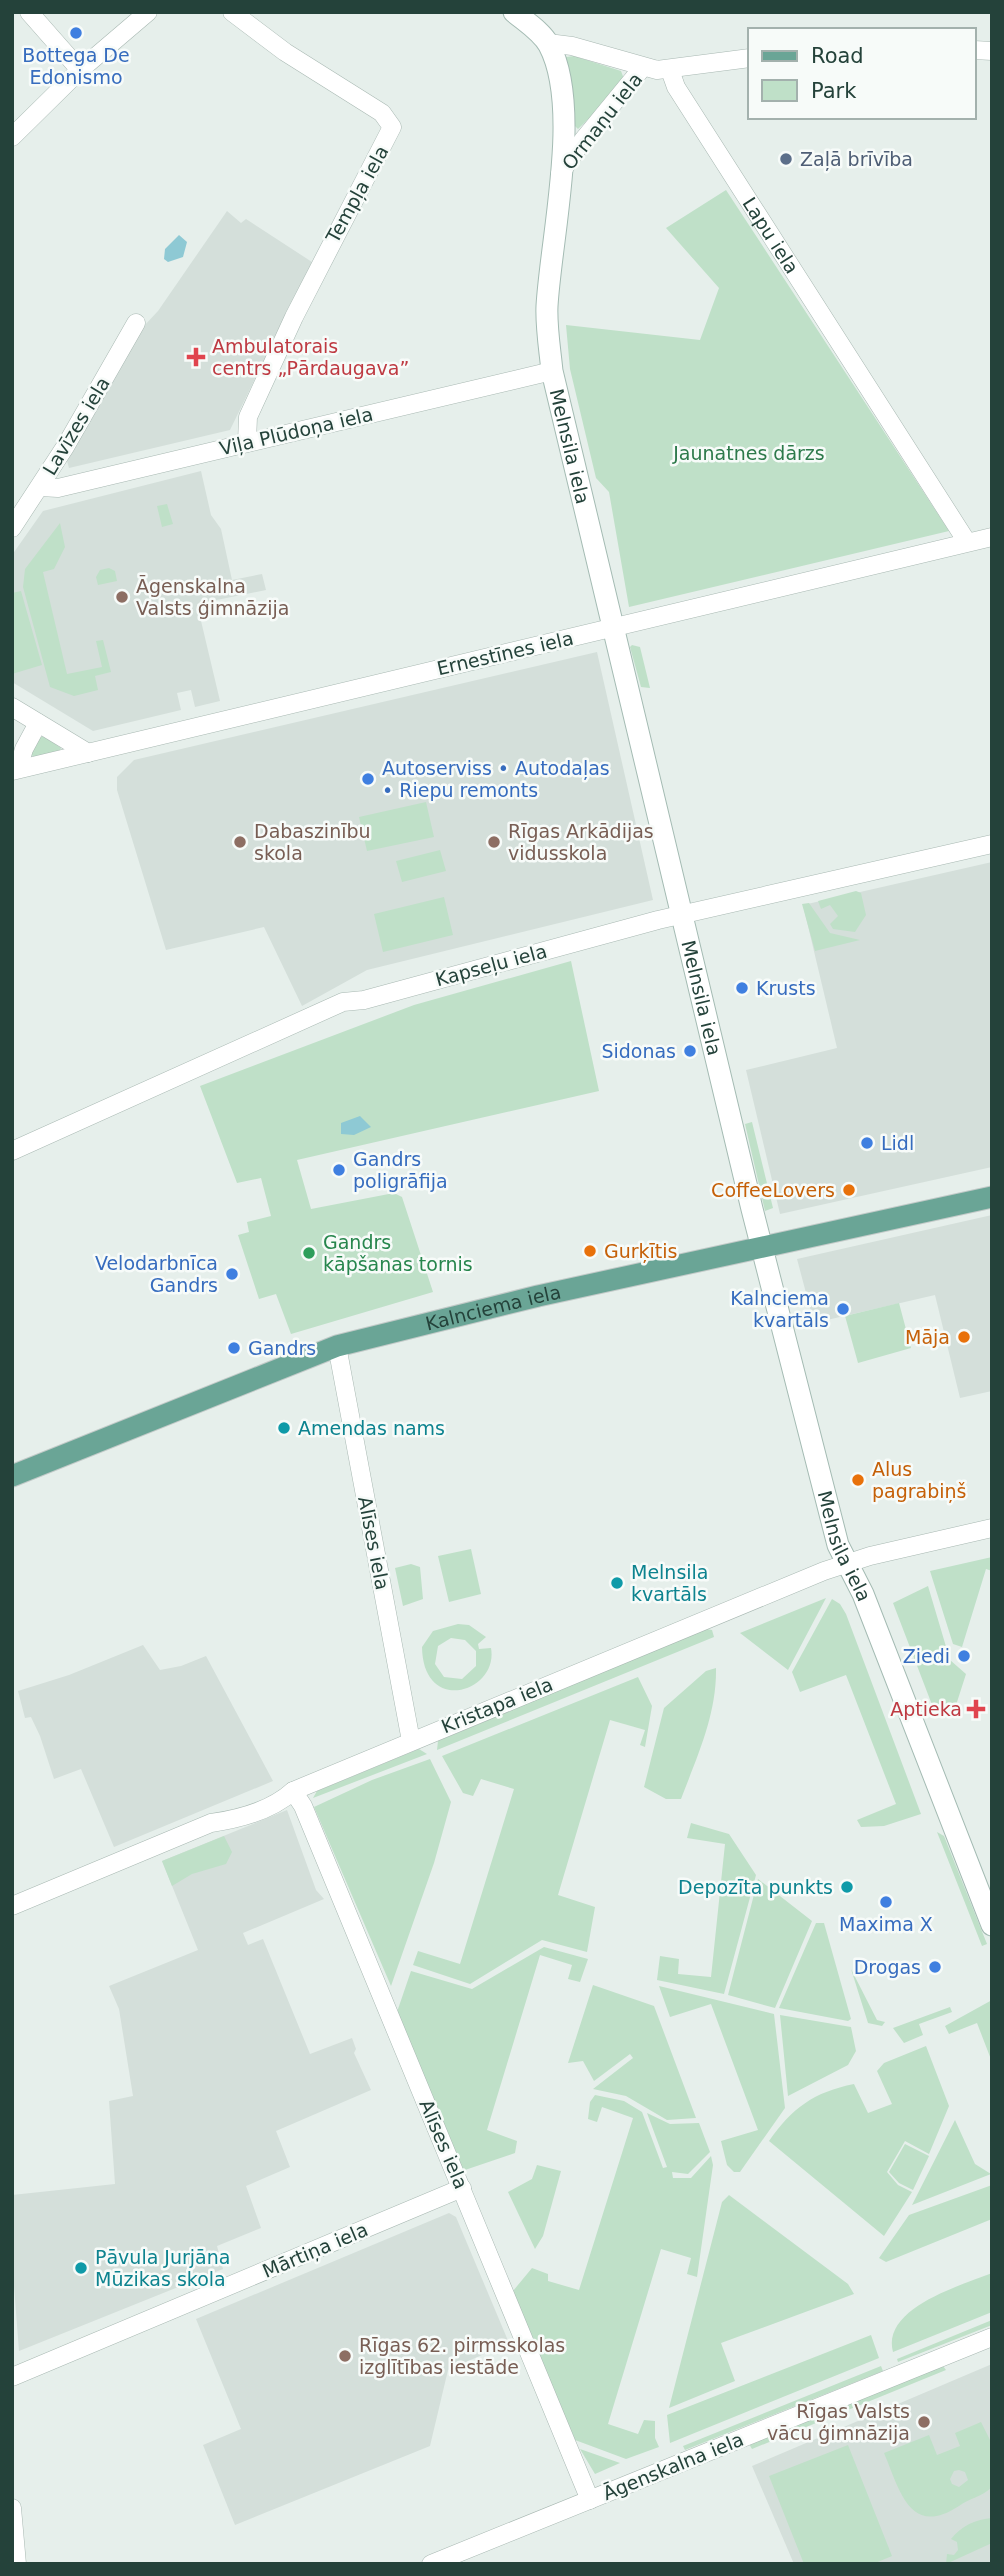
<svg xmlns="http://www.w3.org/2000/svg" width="1004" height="2576" viewBox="0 0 1004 2576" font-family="'DejaVu Sans',sans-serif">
<rect width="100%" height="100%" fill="#e6efeb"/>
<path fill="#d4dfda" d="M227,211L241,223L246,219L312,262L230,430L69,468L67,461L143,327L158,311Z
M201,471L211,515L221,529L232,580L262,574L266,590L197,604L220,701L195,707L191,690L177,693L181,710L93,731L12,682V555L43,511Z
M597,652L653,900L367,970L302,1006L264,927L166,950L117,790V777L134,760Z
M992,862V1167L780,1214L746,1070L837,1048L803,905Z
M992,1215V1391L960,1398L935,1295L814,1323L797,1259Z
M143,1645L160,1670L181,1666L206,1656L273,1781L114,1847L81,1769L54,1779L40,1736L31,1717L25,1718L18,1691L69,1675Z
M287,1810L316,1890L324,1899L243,1933L248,1945L263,1939L310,2054L352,2038L356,2049L354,2053L371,2090L276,2131L290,2167L246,2186L261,2228L217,2246L223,2269L19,2351L12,2260V2195L115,2184L109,2101L133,2096L119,2009L109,1986L198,1950L162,1861Z
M449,2213L456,2217L509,2343L448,2370L430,2446L235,2525L203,2445L241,2429L196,2319Z
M992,2364V2564H794L752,2466Z"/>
<path fill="#bfe0c8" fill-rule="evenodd" d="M574,56L621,71L624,79L610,98L578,129L573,124L566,57Z
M726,190L949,531L629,607L609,492L596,478L570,369L566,325L700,340L719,288L666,228Z
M167,504L173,524L162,527L157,506Z
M60,523L65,547L54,569L43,572L67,674L102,667L96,641L103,640L111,672L95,676L98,690L74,696L50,687L23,587L25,569Z
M109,568L115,571L117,581L98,585L96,577L100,570Z
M21,591L42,665L12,674V593Z
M632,645L640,647L650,688L641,687L630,647Z
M40,737H45L61,748L59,752L33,757L31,753Z
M426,802L434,837L367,851L359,817Z
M440,850L446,871L402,882L396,861Z
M856,891L861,893L866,915L855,932L833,929L830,924L838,916L830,905L821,909L818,901Z
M444,897L453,935L383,952L374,914Z
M809,903L830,933L860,940L815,951L802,904Z
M571,961L599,1091L297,1160L311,1209L394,1193L402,1197L433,1292L291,1334L276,1294L259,1299L238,1235L249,1232L247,1222L271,1216L261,1178L237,1183L200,1086L414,1005Z
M752,1122L773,1208L765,1211L745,1124Z
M899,1303L911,1348L858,1363L845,1316Z
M471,1549L481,1594L449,1602L438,1556Z
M992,1557V1571L986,1569L962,1647L953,1644L930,1571Z
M411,1564L420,1567L423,1599L403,1606L395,1568Z
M928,1586L950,1660L966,1674L957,1702L954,1707L934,1710L893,1603Z
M826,1598L788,1670L740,1633Z
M832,1599L840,1604L846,1614L921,1814L884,1826L861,1827L857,1820L896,1804L846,1675L800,1692L792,1672Z
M458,1624L469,1625L486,1637L478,1644L479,1649L491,1648C499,1692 423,1716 422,1647L433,1631ZM451,1638L465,1640L476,1651V1666L462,1679L444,1677L435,1664L438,1646Z
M706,1629L712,1630L714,1637L437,1750L438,1741Z
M716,1668C717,1714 697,1757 681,1799H666L644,1787L664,1708L706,1671Z
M638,1677L652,1706L645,1747L640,1745L645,1730L610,1720L558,1895L595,1907L587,1952L542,1940L470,1984L413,1965L418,1951L460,1964L514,1789L481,1779L473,1796L463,1793L442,1756Z
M419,1749L427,1754L313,1798L317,1791Z
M430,1759L451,1802L434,1863L391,1986L314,1807L372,1780Z
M691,1823L729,1834L756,1875L724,1994L657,1980L660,1956L679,1959L678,1974L711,1977L725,1844L687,1838Z
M937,1832L944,1836L987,1944L982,1946Z
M224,1836L232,1852L226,1864L192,1874L172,1886L162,1861Z
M758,1879L812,1921L775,2008L728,1995Z
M816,1923H824L851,2019L848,2021L779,2008Z
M544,1947L588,1959L580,1982L568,1979L572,1965L540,1955L487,2130L517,2141L515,2153L462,2171L397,2012L411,1971L472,1989Z
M851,1969L877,2020L885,2022L882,2026L868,2023Z
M593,1985L654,2006L696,2118L667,2120L626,2096L593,2089L633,2058L630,2054L594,2081L583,2061L568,2063Z
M659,1986L774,2014L785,2108L740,2172H734L727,2165L721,2141L758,2130L711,2004L670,2017Z
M992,2000V2062L977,2023L949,2034L945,2026Z
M950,2007L952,2012L919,2024L923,2035L904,2043L893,2028Z
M780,2015L851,2027L856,2051L848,2065L788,2096Z
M926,2046L949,2106L929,2154L905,2141L887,2172L898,2185L912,2192L884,2236L769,2141C792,2108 814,2092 854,2084L868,2113L892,2104L877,2071L884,2063Z
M595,2095L624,2101L642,2112L663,2168L667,2167L647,2113L670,2124L699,2123L710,2152L688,2174L672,2172L673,2178H691L711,2156L713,2165L697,2277L687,2274L691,2258L661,2249L608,2424L638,2434L644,2420L655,2421V2438L659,2447L626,2459L575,2440L513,2291L532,2268L548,2274V2281L579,2290L633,2118L602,2107L597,2122L588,2119L590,2102Z
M955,2120L975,2164L991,2174L912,2205Z
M905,2144L929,2156L913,2190L899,2183L889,2172Z
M537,2165L561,2171L543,2236L535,2249L508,2192L532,2179Z
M992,2185V2219L886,2262L879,2258L909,2215Z
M729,2195L848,2284L854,2294L721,2343L735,2381L669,2408L722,2202Z
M992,2273V2312L893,2352C881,2308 962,2285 992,2273Z
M992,2320V2325L898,2362L897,2359Z
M871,2335L879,2358L670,2443L667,2415Z
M881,2366L883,2371L685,2450L683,2446Z
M943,2366L946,2370L752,2449L749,2444Z
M981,2422L992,2444V2487C982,2497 970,2498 959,2506C910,2538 900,2491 884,2453L929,2435L937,2455L960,2446L955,2433ZM959,2470L965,2472L968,2480L959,2487L952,2484L950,2479L954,2471Z
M848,2445L892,2556L873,2564H804L769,2476Z
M580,2449L620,2463L595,2474Z
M992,2518V2543L946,2564L947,2554L954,2555L958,2550L957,2542L951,2539C961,2526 976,2519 992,2518Z"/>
<path fill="#8ec9d4" d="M179,235L187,242L183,257L168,262L164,259L165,249Z
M360,1116L371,1127L354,1135L341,1134V1123Z"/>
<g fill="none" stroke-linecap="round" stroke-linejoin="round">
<g stroke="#a8b8b2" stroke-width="19">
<g id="street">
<path d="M29,12L80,70"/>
<path d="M232,12L285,52L382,113L392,127L294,317L248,417L247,442"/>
<path d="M548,43L572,46L657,70L750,58"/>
<path d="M974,50L992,51"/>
<path id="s1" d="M670,70L676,87L967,542"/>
<path d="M12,137L80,70L148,12"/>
<path d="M560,174L583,140L643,67"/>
<path d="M40,487L58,488L552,371"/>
<path d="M12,528L65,447L136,323"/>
<path d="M12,707L88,753"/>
<path d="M18,769L24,749L38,723"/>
<path d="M12,771L992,537"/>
<path d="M12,1151L343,1002L364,1000L658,920L992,844"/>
<path d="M337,1346L411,1741"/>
<path d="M293,1791L303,1806L590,2500"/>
<path d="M12,1906L211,1823C239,1819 272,1810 293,1791L824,1571L870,1556L992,1528"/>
<path d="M12,2377L462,2188"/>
<path d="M12,2508L17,2564"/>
<path d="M431,2564L992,2337"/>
</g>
</g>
<g stroke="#a4bbb3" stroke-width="23">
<g id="secondary">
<path id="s2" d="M514,12C526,22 541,31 549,45C582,107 551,236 547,306C546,327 550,350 552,371L752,1209L838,1545L863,1594L992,1925"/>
</g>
</g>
<g stroke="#c2cac8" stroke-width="23">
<g id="primary">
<path id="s3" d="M12,1476L337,1346L538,1296L992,1197"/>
</g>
</g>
<use href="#street" stroke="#fff" stroke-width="18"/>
<use href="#secondary" stroke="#fff" stroke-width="21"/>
<use href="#primary" stroke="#6aa596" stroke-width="21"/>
</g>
<g fill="#3f7fe0" stroke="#f7fbf9" stroke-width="2.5">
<circle cx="76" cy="33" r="7"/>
<circle cx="368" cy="779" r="7"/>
<circle cx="742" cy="988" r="7"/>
<circle cx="690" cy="1051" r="7"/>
<circle cx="867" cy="1143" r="7"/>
<circle cx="339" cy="1170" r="7"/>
<circle cx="232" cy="1274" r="7"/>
<circle cx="843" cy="1309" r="7"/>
<circle cx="234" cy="1348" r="7"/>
<circle cx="964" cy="1656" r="7"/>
<circle cx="886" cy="1902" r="7"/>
<circle cx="935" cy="1967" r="7"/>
</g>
<circle fill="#5c6f8a" stroke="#f7fbf9" stroke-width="2.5" cx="786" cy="159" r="7"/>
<g fill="#e0444e" stroke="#f7fbf9" stroke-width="2.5">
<path d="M192.5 346.5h7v7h7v7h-7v7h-7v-7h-7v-7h7z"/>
<path d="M972.5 1698.5h7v7h7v7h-7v7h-7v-7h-7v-7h7z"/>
</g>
<g fill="#8d6e63" stroke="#f7fbf9" stroke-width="2.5">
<circle cx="122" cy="597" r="7"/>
<circle cx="240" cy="842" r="7"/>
<circle cx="494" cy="842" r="7"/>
<circle cx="345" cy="2356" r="7"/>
<circle cx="924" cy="2422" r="7"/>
</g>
<g fill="#e8710a" stroke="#f7fbf9" stroke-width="2.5">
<circle cx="849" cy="1190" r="7"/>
<circle cx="590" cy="1251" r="7"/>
<circle cx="964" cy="1337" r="7"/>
<circle cx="858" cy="1480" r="7"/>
</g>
<circle fill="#2e9e5b" stroke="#f7fbf9" stroke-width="2.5" cx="309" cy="1253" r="7"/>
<g fill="#0f9aa8" stroke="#f7fbf9" stroke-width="2.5">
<circle cx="284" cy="1428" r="7"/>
<circle cx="617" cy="1583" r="7"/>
<circle cx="847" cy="1887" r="7"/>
<circle cx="81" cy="2268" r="7"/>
</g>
<g text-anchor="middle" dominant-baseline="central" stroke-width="5" stroke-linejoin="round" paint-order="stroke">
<g font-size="19" fill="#366cbe" stroke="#f7fbf9" text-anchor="start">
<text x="76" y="55" text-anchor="middle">Bottega De<tspan x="76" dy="22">Edonismo</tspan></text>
<text x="382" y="768">Autoserviss • Autodaļas<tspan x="382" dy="22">• Riepu remonts</tspan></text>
<text x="756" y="988">Krusts</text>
<text x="676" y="1051" text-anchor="end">Sidonas</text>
<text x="881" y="1143">Lidl</text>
<text x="353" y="1159">Gandrs<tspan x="353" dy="22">poligrāfija</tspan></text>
<text x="218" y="1263" text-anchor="end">Velodarbnīca<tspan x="218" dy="22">Gandrs</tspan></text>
<text x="829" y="1298" text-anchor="end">Kalnciema<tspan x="829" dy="22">kvartāls</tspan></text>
<text x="248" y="1348">Gandrs</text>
<text x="950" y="1656" text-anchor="end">Ziedi</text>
<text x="886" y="1924" text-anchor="middle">Maxima X</text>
<text x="921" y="1967" text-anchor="end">Drogas</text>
</g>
<g font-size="19" fill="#24423a" stroke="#f7fbf9">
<text transform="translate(602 121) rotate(-52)">Ormaņu iela</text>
<text transform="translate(357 194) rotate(-61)">Tempļa iela</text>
<text stroke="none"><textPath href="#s1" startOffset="194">Lapu iela</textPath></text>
<text transform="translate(76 426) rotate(-59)">Lavīzes iela</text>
<text transform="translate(296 431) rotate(-13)">Viļa Plūdoņa iela</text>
<text stroke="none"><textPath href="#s2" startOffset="455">Melnsila iela</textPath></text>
<text transform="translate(505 653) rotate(-13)">Ernestīnes iela</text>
<text transform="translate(491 965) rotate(-15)">Kapseļu iela</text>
<text stroke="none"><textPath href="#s2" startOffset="1022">Melnsila iela</textPath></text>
<text stroke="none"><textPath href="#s3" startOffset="511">Kalnciema iela</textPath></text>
<text transform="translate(374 1543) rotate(79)">Alīses iela</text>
<text stroke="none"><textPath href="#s2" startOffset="1589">Melnsila iela</textPath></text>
<text transform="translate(497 1705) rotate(-22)">Kristapa iela</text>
<text transform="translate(444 2144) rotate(67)">Alīses iela</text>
<text transform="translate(315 2250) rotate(-23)">Mārtiņa iela</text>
<text transform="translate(673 2466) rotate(-22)">Āgenskalna iela</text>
</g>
<g font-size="19" fill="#4e5e75" stroke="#f7fbf9" text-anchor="start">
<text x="800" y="159">Zaļā brīvība</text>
</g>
<g font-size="19" fill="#be3a42" stroke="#f7fbf9" text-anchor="start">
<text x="212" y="346">Ambulatorais<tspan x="212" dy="22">centrs „Pārdaugava”</tspan></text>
<text x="962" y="1709" text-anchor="end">Aptieka</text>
</g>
<g font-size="19" fill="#2d7a4b" stroke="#f7fbf9">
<text x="749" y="453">Jaunatnes dārzs</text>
</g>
<g font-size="19" fill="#785e54" stroke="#f7fbf9" text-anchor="start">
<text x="136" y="586">Āgenskalna<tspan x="136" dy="22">Valsts ģimnāzija</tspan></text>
<text x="254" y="831">Dabaszinību<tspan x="254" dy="22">skola</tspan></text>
<text x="508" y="831">Rīgas Arkādijas<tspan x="508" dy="22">vidusskola</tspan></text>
<text x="359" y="2345">Rīgas 62. pirmsskolas<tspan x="359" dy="22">izglītības iestāde</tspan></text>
<text x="910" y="2411" text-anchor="end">Rīgas Valsts<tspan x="910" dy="22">vācu ģimnāzija</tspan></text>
</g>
<g font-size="19" fill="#c56008" stroke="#f7fbf9" text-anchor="end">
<text x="835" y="1190">CoffeeLovers</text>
<text x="604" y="1251" text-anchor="start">Gurķītis</text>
<text x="950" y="1337">Māja</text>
<text x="872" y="1469" text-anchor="start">Alus<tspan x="872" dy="22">pagrabiņš</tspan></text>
</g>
<g font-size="19" fill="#27864d" stroke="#f7fbf9" text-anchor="start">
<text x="323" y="1242">Gandrs<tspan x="323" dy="22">kāpšanas tornis</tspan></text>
</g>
<g font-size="19" fill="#0d838f" stroke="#f7fbf9" text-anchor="start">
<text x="298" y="1428">Amendas nams</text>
<text x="631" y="1572">Melnsila<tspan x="631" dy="22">kvartāls</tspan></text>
<text x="833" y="1887" text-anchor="end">Depozīta punkts</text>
<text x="95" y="2257">Pāvula Jurjāna<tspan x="95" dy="22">Mūzikas skola</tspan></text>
</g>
</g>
<rect width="1004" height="2576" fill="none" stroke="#24423a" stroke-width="28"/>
<rect x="748" y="28" width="228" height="91" fill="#f7fbf9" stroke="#a3b1ad" stroke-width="2"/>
<rect x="762" y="51" width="35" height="10" fill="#6aa596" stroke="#a3b1ad" stroke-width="2"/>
<text x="811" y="63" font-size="21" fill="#24423a">Road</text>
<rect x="762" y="80" width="35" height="21" fill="#bfe0c8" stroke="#a3b1ad" stroke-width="2"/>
<text x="811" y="98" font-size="21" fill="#24423a">Park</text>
</svg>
